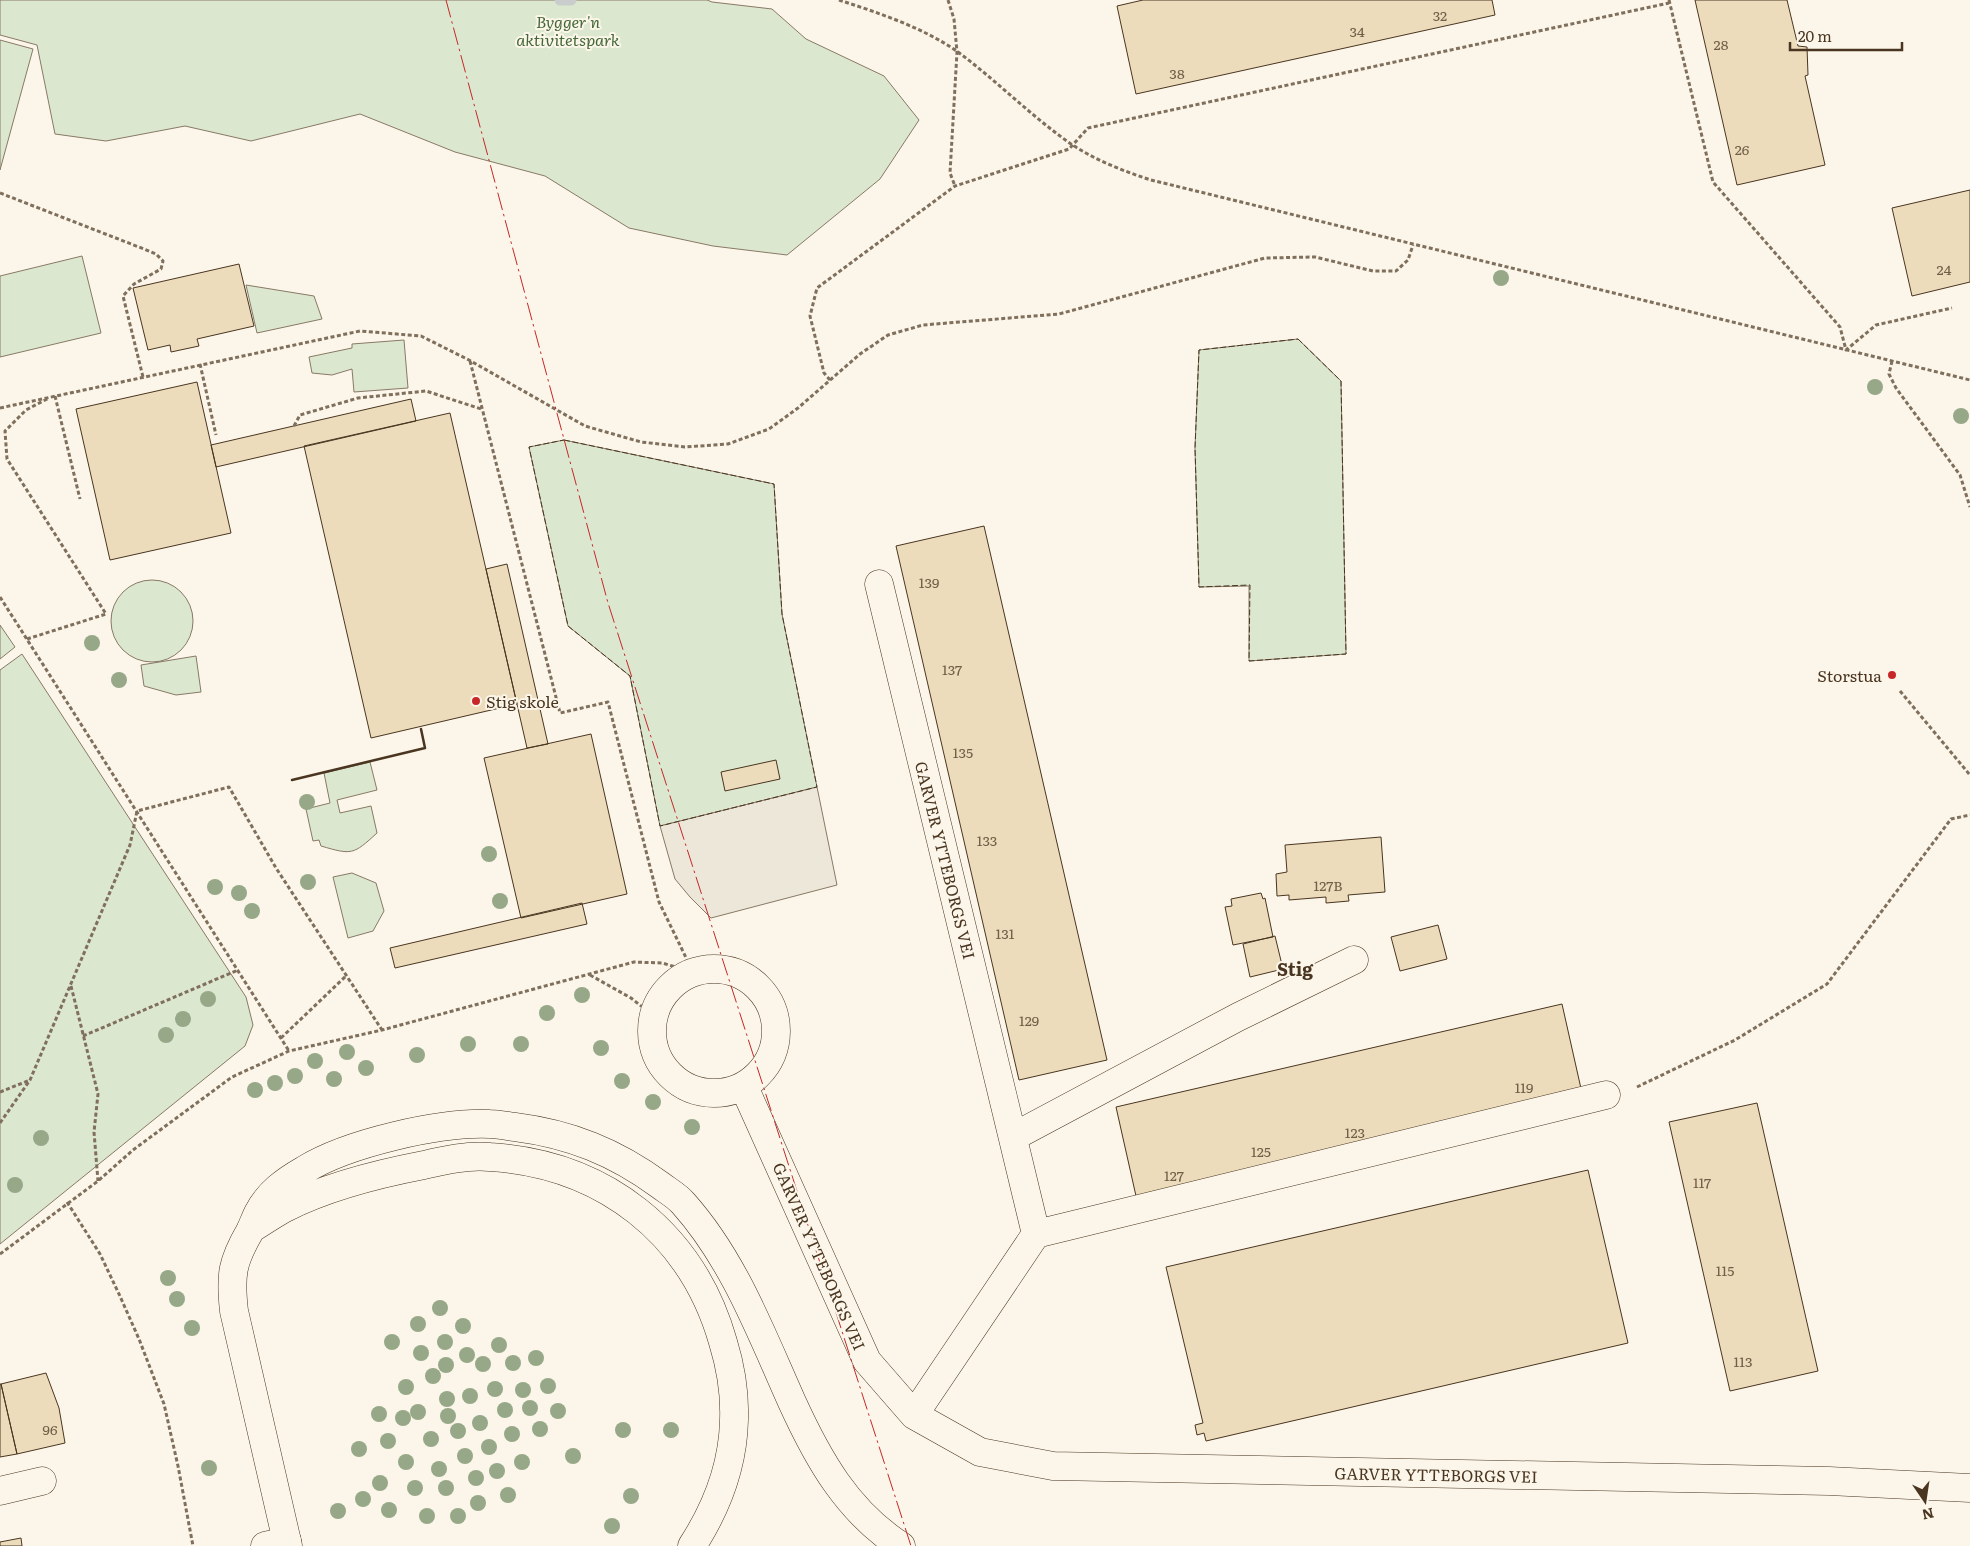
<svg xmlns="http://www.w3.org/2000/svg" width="1970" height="1546" viewBox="0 0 1970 1546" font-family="Literata,serif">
<rect width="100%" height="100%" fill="#fbf6e9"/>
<path fill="#dce7d0" stroke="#887966" d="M0,0H707L712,2L772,9L806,39L884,76L919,120L880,179L787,255L713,246L629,228L545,176L455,152L360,114L251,141L185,126L106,141L55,134L37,45L0,35Z
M0,40L33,49L0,170Z
M82,256L101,333L0,357V276Z
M246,285L314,296L322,319L257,333Z
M1298,339L1341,381L1346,654L1249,661V586L1199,587L1195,448L1199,350Z
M404,340L408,388L354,392L352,369L332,375L312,373L309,357L352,348V344Z
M564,440L774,484L782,614L817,787L660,826L630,676L568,626L529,447Z
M111 621a41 41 0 1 1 82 0a41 41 0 1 1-82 0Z
M0,625L15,647L0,659Z
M22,654L246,997L253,1025L245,1046L0,1244V670Z
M196,656L201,692L176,695L144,686L141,665Z
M370,762L377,790L337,800L340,813L371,806L377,833C353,855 352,855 321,846L319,840L313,841L306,809L330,803L324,773Z
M352,873L376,883L384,911L373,931L348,938L333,877Z"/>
<path fill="#ede7d9" stroke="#887966" d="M817,787L837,885L711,918L690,897L675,879L660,826Z"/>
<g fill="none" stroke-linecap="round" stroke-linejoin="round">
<path stroke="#c9cecd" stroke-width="11" d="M560,0H571"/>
</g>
<path fill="#ecdcbc" stroke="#4a3520" d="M1143,0H1492L1495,15L1136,94L1117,6Z
M1695,0H1787L1798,46L1807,47L1808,75L1805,76L1825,165L1737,185Z
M1970,190V282L1912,296L1892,208Z
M239,264L254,326L197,339L199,346L171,352L170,345L148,350L133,288Z
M197,382L231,533L110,560L76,409Z
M411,399L416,421L216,467L211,445Z
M450,413L517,704L371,738L304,446Z
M984,526L1107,1060L1019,1080L896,546Z
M507,564L548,744L527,748L486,569Z
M591,734L627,894L521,918L484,758Z
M776,760L780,779L725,791L721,772Z
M1381,837L1385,892L1348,895L1349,901L1326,903V897L1289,900V895L1277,896L1276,874L1287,872L1285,845Z
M1261,893L1263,899L1265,898L1273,937L1233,945L1225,907L1232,906L1231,899Z
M582,903L587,924L395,968L390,948Z
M1438,925L1447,959L1400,971L1391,937Z
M1275,936L1283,969L1250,977L1243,944Z
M1562,1004L1582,1093L1136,1196L1116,1107Z
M1757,1103L1818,1371L1730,1391L1669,1122Z
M1588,1170L1628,1343L1206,1441L1204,1433L1197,1435L1195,1425L1203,1423L1166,1267Z
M46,1373L59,1408L65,1443L17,1454L1,1384Z
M1,1384L17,1454L0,1457V1384Z
M21,1538L22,1546H0V1542Z"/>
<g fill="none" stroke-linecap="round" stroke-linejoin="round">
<g stroke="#4a3520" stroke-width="29">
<path id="minor" d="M879,584L1036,1234
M652 1031a62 62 0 1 1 124 0a62 62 0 1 1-124 0Z
M744,1087L867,1361L914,1415L980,1452L1053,1466L1829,1481L1970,1488
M1013,1137L1238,1017L1354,960
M914,1415L1036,1234L1606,1095
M0,1491L42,1481
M265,1546L287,1541"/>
</g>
<g stroke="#4a3520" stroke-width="29">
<path id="highway" d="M251,1229C262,1222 274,1214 285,1208C328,1186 377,1174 424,1165C445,1160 468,1155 490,1157C604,1164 692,1233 723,1342C731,1368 735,1394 734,1420C733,1465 716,1509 692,1546
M288,1546L234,1311C230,1275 232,1262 250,1231C253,1225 255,1219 258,1213C268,1193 285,1181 304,1170C348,1143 439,1122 490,1124C498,1124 507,1126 515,1127C570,1134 615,1152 660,1185C668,1191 677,1196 683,1203C734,1260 761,1333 792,1402C818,1459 847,1511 901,1546"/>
</g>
<path stroke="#7f6f5c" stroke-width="3" stroke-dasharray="4 2.5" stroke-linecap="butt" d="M839,0C879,13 924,28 958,52C997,81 1031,116 1071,144C1095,160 1123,171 1151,180L1970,380
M948,0L954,19L957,52L950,173L955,186
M1669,0L1713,182L1840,327L1846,350L1876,325L1952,308
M0,193L144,249L156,254L163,261L161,269L134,284L123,296L143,377
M470,361L560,713L608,702L659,902L693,972
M1892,361L1889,374L1896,388L1960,475L1970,507
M200,364L216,435
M830,380L824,373L810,316L817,288L955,186L1069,149L1088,128L1669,3
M55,396L80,499
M0,408L360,331L421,336L469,360L585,426L641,442L685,447L728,444L769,429L798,408L860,354L888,335L923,325L1059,314L1265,258L1315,257L1373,271H1396L1408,260L1413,245
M294,426L300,415L358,398L426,391L481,409
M0,597L289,1051
M27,639L106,614L7,459L5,431L26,410L49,398
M1900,691L1970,775
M590,975L631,998L655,1017
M71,986L98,1094L94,1132L98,1181
M83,1036L238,970
M281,1038L346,976
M1637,1087L1735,1040L1827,984L1951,819L1970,815
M0,1092L30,1080
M0,1123L30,1080L130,845L137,811L229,787L276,868L382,1030
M67,1202L100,1254L119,1294L139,1339L164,1404L178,1466L193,1546
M0,1254L98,1181L133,1150L232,1077L289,1051L382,1030L634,962L662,963L693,972"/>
<use href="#minor" stroke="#fbf6e9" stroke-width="28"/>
<use href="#highway" stroke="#fbf6e9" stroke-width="28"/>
<path stroke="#4a3520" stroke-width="1" stroke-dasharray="6 2.5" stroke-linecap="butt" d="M1298,339L1341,381L1346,654L1249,661L1250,585L1199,587L1195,448L1199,350Z
M564,440L774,484L782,614L817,787L660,826L630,676L568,626L529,447Z"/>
<path stroke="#4a3520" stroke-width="2.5" d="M292,780L425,748L421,729"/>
<path stroke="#c62828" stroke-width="1" stroke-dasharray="18 4 2.5 4" stroke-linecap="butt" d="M446,0L608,603L911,1546"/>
</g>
<g fill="#96a887">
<circle cx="1501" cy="278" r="8"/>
<circle cx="1875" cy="387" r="8"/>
<circle cx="1961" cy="416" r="8"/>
<circle cx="92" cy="643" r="8"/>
<circle cx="119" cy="680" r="8"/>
<circle cx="307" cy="802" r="8"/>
<circle cx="489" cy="854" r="8"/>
<circle cx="308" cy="882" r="8"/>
<circle cx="215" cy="887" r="8"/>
<circle cx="239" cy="893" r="8"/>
<circle cx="500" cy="901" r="8"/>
<circle cx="252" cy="911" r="8"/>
<circle cx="582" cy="995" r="8"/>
<circle cx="208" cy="999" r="8"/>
<circle cx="547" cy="1013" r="8"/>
<circle cx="183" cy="1019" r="8"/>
<circle cx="166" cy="1035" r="8"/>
<circle cx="468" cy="1044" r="8"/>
<circle cx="521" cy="1044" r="8"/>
<circle cx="601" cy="1048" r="8"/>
<circle cx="347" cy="1052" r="8"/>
<circle cx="417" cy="1055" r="8"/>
<circle cx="315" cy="1061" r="8"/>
<circle cx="366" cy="1068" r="8"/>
<circle cx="295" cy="1076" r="8"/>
<circle cx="334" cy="1079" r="8"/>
<circle cx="622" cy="1081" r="8"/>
<circle cx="275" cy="1083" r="8"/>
<circle cx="255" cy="1090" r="8"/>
<circle cx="653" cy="1102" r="8"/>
<circle cx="692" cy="1127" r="8"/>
<circle cx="41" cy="1138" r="8"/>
<circle cx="15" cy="1185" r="8"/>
<circle cx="168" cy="1278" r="8"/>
<circle cx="177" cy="1299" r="8"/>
<circle cx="440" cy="1308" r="8"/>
<circle cx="418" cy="1324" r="8"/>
<circle cx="463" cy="1326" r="8"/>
<circle cx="192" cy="1328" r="8"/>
<circle cx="392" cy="1342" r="8"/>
<circle cx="445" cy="1342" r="8"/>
<circle cx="499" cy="1345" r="8"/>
<circle cx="421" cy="1353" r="8"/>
<circle cx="467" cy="1355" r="8"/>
<circle cx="536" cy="1358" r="8"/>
<circle cx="513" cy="1363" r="8"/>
<circle cx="483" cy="1364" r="8"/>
<circle cx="446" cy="1365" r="8"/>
<circle cx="433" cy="1376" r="8"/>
<circle cx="548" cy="1386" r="8"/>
<circle cx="406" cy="1387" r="8"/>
<circle cx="495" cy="1389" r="8"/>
<circle cx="523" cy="1390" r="8"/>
<circle cx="470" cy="1396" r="8"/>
<circle cx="447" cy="1399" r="8"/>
<circle cx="530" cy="1408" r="8"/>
<circle cx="505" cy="1410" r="8"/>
<circle cx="558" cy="1411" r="8"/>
<circle cx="418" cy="1412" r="8"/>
<circle cx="379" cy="1414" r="8"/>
<circle cx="448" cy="1416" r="8"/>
<circle cx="403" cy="1418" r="8"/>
<circle cx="480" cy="1423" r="8"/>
<circle cx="540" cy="1429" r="8"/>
<circle cx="623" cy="1430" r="8"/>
<circle cx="671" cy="1430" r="8"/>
<circle cx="458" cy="1431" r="8"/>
<circle cx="512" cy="1434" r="8"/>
<circle cx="431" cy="1439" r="8"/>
<circle cx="388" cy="1441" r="8"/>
<circle cx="489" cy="1447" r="8"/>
<circle cx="359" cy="1449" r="8"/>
<circle cx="465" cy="1456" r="8"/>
<circle cx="573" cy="1456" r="8"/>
<circle cx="406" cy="1462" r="8"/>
<circle cx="522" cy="1462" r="8"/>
<circle cx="209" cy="1468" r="8"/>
<circle cx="439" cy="1469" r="8"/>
<circle cx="497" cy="1471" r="8"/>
<circle cx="476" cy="1478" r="8"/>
<circle cx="380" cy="1483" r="8"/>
<circle cx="415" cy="1488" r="8"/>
<circle cx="446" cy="1488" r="8"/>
<circle cx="508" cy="1495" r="8"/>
<circle cx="631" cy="1496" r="8"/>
<circle cx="363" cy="1499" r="8"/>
<circle cx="478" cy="1503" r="8"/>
<circle cx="389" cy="1510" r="8"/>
<circle cx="338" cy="1511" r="8"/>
<circle cx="427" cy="1516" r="8"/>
<circle cx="458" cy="1516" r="8"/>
<circle cx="612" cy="1526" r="8"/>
</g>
<g fill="#c62828" stroke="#fbf6e9" stroke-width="2">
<circle cx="1892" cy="675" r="5"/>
<circle cx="476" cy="701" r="5"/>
</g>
<g text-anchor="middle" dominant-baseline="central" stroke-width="4" stroke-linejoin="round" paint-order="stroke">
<g font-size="14" fill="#725f47">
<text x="1440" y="15">32</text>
<text x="1357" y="31">34</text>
<text x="1721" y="44">28</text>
<text x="1177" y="73">38</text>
<text x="1742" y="149">26</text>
<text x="1944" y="269">24</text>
<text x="929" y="582">139</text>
<text x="952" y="669">137</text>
<text x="963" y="752">135</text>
<text x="987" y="840">133</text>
<text x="1328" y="885">127B</text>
<text x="1005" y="933">131</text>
<text x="1029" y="1020">129</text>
<text x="1524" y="1087">119</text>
<text x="1355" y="1132">123</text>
<text x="1261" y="1151">125</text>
<text x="1174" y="1175">127</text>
<text x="1702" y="1182">117</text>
<text x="1725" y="1270">115</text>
<text x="1743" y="1361">113</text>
<text x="50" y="1429">96</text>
</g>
<g font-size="16" font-style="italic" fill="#436837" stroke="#fbf6e9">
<text x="568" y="21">Bygger'n<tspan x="568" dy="18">aktivitetspark</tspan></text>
</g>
<g font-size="16" fill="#4a3520" stroke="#fbf6e9" text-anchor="end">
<text x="1882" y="675">Storstua</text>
<text x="486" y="701" text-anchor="start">Stig skole</text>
</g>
<g font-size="16" fill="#4a3520" stroke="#fbf6e9">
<text transform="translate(946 860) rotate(76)">GARVER YTTEBORGS VEI</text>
<text transform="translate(820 1256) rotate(66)">GARVER YTTEBORGS VEI</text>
<text transform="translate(1436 1474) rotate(1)">GARVER YTTEBORGS VEI</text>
</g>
<g font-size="18" font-weight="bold" fill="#4a3520" stroke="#fbf6e9">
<text x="1295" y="968">Stig</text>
</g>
</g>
<g transform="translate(1925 1501) rotate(167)" stroke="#fbf6e9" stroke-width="4" paint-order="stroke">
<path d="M0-4L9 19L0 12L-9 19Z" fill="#4a3520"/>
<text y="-8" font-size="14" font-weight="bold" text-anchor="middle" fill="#4a3520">N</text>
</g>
<path d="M1790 42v8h112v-8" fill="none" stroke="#4a3520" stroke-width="2.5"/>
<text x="1798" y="42" font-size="15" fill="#4a3520" stroke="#fbf6e9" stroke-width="4" paint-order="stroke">20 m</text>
</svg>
